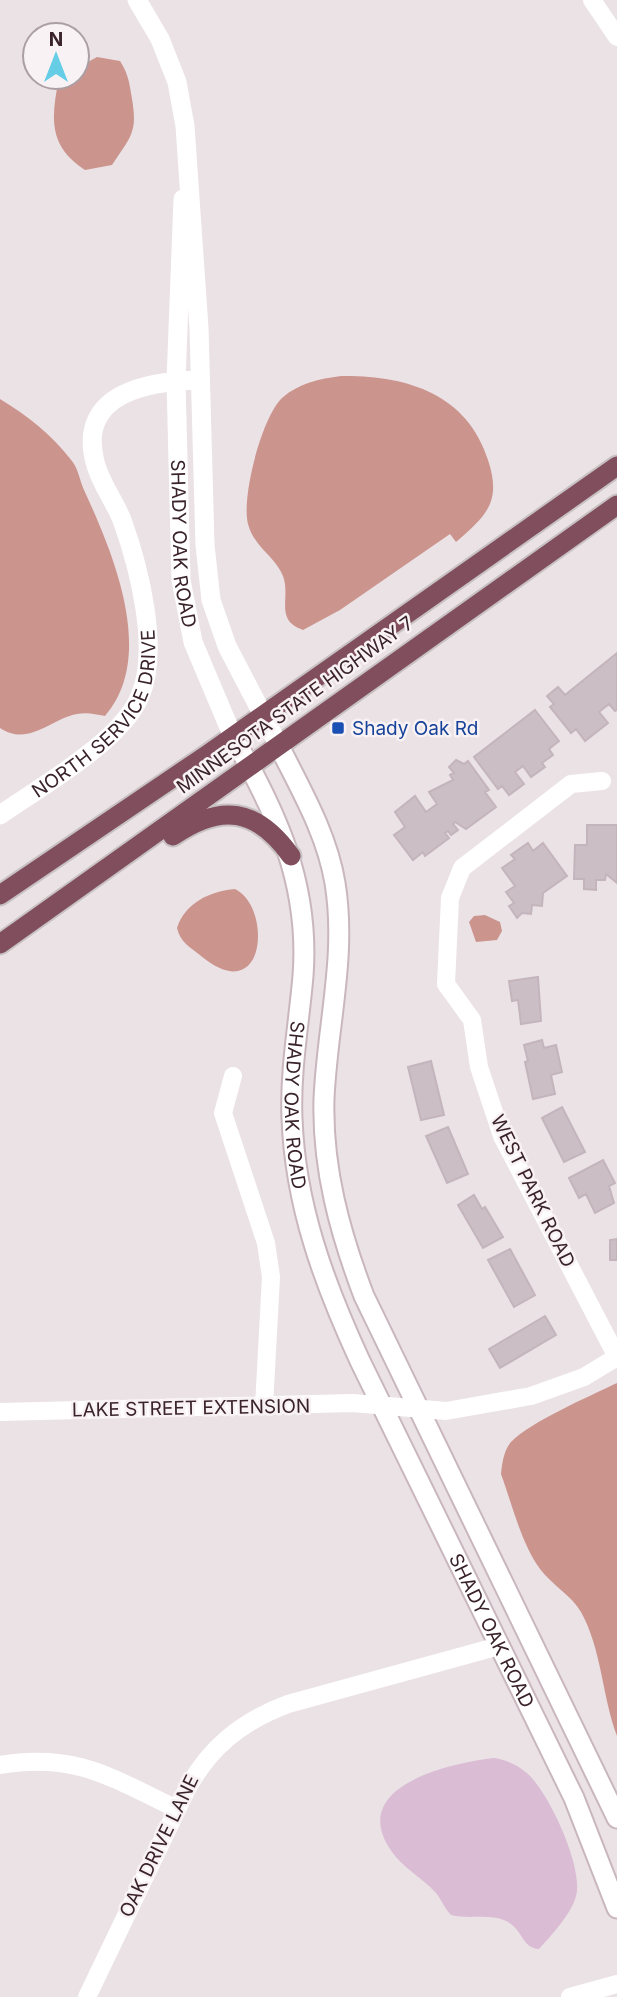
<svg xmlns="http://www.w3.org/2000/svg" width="617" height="1997" viewBox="0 0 617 1997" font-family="Inter,sans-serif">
<rect width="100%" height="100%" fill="#ebe2e6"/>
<path fill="#dabcd4" d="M494,1758C507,1760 518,1765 528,1774C549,1793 584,1868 576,1896C572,1913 551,1936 539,1949C523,1948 523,1933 511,1924C495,1912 469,1920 451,1915C444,1908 442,1900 436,1893C423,1878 404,1869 392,1852C345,1786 451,1763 494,1758Z"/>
<path fill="#cb958e" d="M97,57L120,61C127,72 129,80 131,93C138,131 133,134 112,165L85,170C48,146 51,118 59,78L77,77V68Z
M341,376C405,375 467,393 488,460C502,502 486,516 456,542L450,534L340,610L303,630C274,620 291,598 283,576C275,556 254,547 248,524C241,497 262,417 282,398C299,383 319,379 341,376Z
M0,399C28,416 51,434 72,461C78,468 80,481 84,490C113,553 157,656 105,716C95,714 87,712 77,714C50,719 29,747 0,728Z
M235,889C272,906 267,1010 201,956C190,947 180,942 177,928C185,903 210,891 235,889Z
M485,915L500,922L502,931L497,940L476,942L469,922L474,916Z
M617,1383V1736C602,1696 602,1650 581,1612C571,1595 552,1585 540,1569C521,1543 512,1504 501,1474C502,1463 504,1450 511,1442C530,1422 590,1396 617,1383Z"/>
<path fill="#cbbec4" stroke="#c4b5bc" stroke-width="2" d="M617,653V710L615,711L609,704L599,712L608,723L585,741L576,729L571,733L550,707L554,704L547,696L558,687L565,695Z
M535,710L559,741L549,749L553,755L542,763L545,767L531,777L523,766L515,772L524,784L509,795L502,786L498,789L474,757Z
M456,760L464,764L468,761L489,790L485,792L496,807L466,829L455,822L453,824L458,830L451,835L448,831L445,833L449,838L425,856L423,852L413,860L394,835L405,827L395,812L415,796L426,812L437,804L429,792L453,780L450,775L454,773L449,767Z
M587,825H617V883L606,874L605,880H596V890L584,889V879H574L575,845H587Z
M528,843L533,851L543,843L567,876L543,893L542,906L532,905L531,914L522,913L517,918L509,906L514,903L506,892L515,886L502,868L515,859L511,855Z
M538,977L541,1021L521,1024L518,1000L512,1001L509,981Z
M542,1040L544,1048L556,1045L562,1072L551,1075L555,1094L533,1099L525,1062L528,1061L524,1045Z
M431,1061L444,1115L421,1120L408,1067Z
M562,1107L585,1152L564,1162L542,1118Z
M448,1127L468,1174L447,1183L426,1136Z
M603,1160L615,1183L609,1186L614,1203L595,1213L586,1194L579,1198L569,1178Z
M474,1195L482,1209L485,1207L503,1237L483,1248L458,1205Z
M617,1239V1260H610V1240Z
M510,1249L535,1295L514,1307L488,1260Z
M545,1316L556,1335L500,1368L489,1349Z"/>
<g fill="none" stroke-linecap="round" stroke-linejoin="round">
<g stroke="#c9b6be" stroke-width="23">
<g id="secondary">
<path id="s3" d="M233,737C277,813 310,885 303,976C299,1023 290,1070 292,1118C295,1205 324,1283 360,1361L574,1798L617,1908"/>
<path d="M279,746C301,790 327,834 335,883C347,956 327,1026 324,1099C322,1168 340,1233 364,1296L617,1818"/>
</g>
</g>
<g stroke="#c8c1c4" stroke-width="23">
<path id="trunk" d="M173,836C221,803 257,808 291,856
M0,895L208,754L617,466
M0,944L617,505"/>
</g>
<path stroke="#fff" stroke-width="18" d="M592,0L617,37
M602,781L571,784L462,868L450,898L446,984L472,1020L479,1067L502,1136L617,1357
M233,1076L223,1113L266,1243L271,1277L264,1406
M0,1412L353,1403L446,1411L531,1396L584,1377L617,1357
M0,1765C75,1752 112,1778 177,1809
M87,1997L185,1793C208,1748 242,1721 288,1704L499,1646
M570,1997L617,1984"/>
<g stroke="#fff" stroke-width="19">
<path d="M137,0L160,39L177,82L185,126L199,328L205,545L211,600L227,646L279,746"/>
<path id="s1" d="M183,199L176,381L181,580L193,642L233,737"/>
<path id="s2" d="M0,815C40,787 122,741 140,696C160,649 139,567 122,520C114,500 100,483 95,462C77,392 150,381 200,380"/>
</g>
<use href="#secondary" stroke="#fff" stroke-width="19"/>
<use href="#trunk" stroke="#804e5c" stroke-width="19"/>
</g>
<rect fill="#1a4fb4" stroke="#f8f2f5" stroke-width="2.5" x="331" y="721" width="14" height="14" rx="3.5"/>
<g text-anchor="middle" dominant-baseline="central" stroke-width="5" stroke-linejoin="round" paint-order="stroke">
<g font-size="19" fill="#3a232b" stroke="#f8f2f5">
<text stroke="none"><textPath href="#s1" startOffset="345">SHADY OAK ROAD</textPath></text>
<text transform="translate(295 705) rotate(-36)">MINNESOTA STATE HIGHWAY 7</text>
<text stroke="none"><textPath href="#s2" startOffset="147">NORTH SERVICE DRIVE</textPath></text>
<text stroke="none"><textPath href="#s3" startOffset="383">SHADY OAK ROAD</textPath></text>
<text transform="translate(533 1191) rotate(64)">WEST PARK ROAD</text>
<text transform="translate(191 1408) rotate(-1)">LAKE STREET EXTENSION</text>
<text stroke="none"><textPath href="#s3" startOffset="950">SHADY OAK ROAD</textPath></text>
<text transform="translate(159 1846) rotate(-64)">OAK DRIVE LANE</text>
</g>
<g font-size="19" fill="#164399" stroke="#f8f2f5" text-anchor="start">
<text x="352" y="728">Shady Oak Rd</text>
</g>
</g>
<g transform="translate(56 56)"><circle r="33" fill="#f8f2f5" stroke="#ac9fa4" stroke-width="2"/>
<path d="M0-5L12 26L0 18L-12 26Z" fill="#65cde5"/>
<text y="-10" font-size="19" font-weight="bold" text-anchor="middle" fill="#3a232b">N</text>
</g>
</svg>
